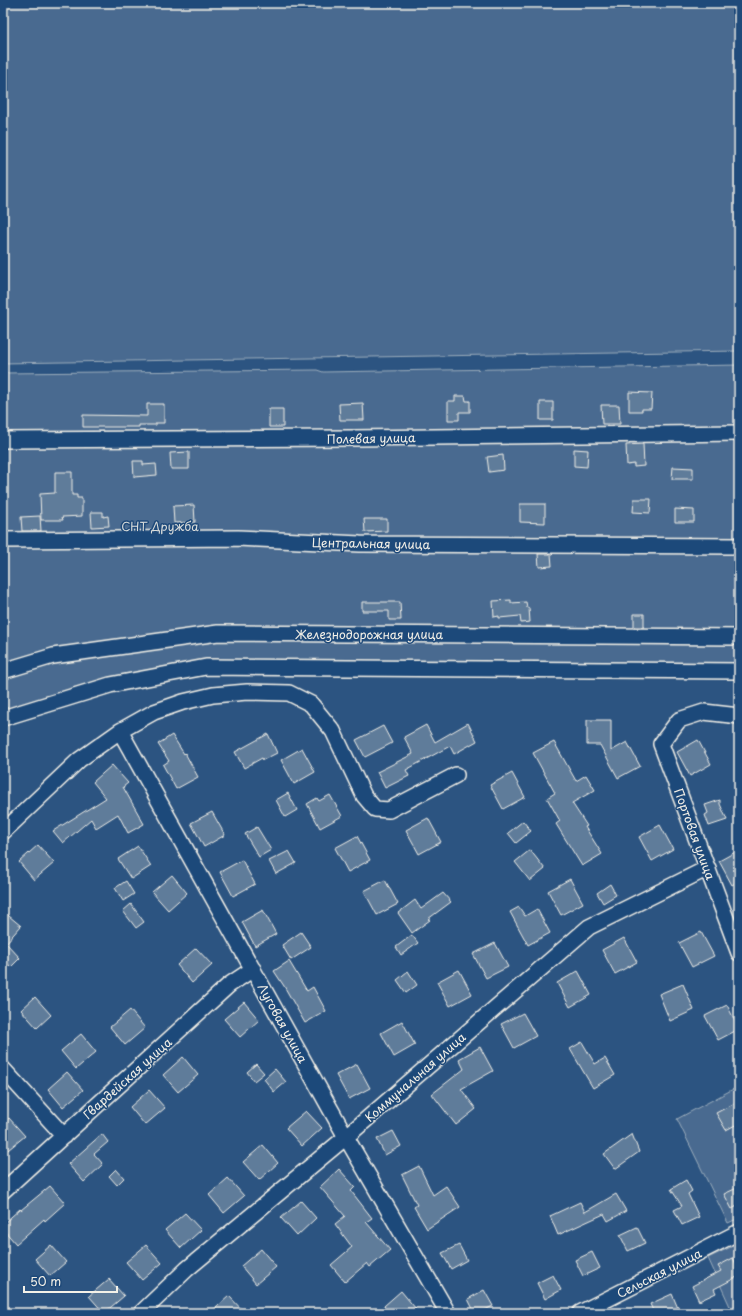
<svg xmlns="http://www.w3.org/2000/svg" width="742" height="1316" viewBox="0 0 742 1316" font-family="'Playpen Sans',sans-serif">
<rect width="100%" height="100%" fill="#2c5481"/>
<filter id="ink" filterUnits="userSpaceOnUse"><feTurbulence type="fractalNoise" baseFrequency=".025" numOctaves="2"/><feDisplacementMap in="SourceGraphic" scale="8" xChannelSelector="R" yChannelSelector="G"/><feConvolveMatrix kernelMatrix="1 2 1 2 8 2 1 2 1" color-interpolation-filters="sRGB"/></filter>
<g filter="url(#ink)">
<path fill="#496b90" stroke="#9eaebc" d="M3,3H739V351L3,363Z
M739,365V671H244L176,677L95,692L3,718V373L317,370L323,372Z
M739,1086V1218L728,1223L677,1119Z
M735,1245L739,1254V1313H733L708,1258Z"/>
<path fill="#5e7b9a" stroke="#f4f1e8" d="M629,392L652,393L651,409H642V411H629Z
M455,396H465L466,401H470V412H459V420H448V401H455Z
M540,402H553V420H540Z
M363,403L364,420H340L339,404Z
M147,404H164V423H156V425H139V427H83V415L147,416Z
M601,405H619L620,424H602Z
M269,409H283V427H269Z
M643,444L644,466L634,467V464L627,465L626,445Z
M574,449L588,450L587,467L574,466Z
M189,452V469H171L170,453Z
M503,455L504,470L489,472L487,457Z
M133,461H143V465L156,464L157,475L134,477Z
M673,467L693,468V479H672Z
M55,472H72V495H77V498H82V516L62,517L63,520H41L40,494L55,493Z
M634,499H651L650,513L633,512Z
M520,504H545V523L520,522Z
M194,505L195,522L174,523L173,506Z
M675,509L694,510V522H675Z
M91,512H103V517L108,516L109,526L92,527Z
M40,516L41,531H22L21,517Z
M364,519H387V531L365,532Z
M538,554H551L552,566L539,567Z
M511,600V603L526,602L527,608H529L530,622L521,623L520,616L499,618V616L494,617L493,601Z
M362,602H400L401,620H389V611H362Z
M634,614H644V627H634Z
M587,720H611V751L627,742L640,766L618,778L600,745H587Z
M468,723L477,741L454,754L450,746L406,770L409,776L385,788L377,772L413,754L404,737L426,725L435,742Z
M383,726L392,743L365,757L356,740Z
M268,734L277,753L263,760L262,758L244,768L235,752Z
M172,735L184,754L185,753L198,777L176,789L163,765L169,761L158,744Z
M698,740L711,764L690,776L677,752Z
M554,742L576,781L586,775L595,790L572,803L587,826L585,827L602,854L582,866L556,824L560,821L547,798L555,793L533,753Z
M302,748L315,772L294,784L281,760Z
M112,765L128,783L123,787L144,824L128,833L118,814L96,828L91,819L63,843L53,831L106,798L93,782Z
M512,773L525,797L503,809L490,785Z
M288,793L297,810L285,817L276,800Z
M330,795L342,816L320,828L307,804L317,798L319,801Z
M720,800V804L727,820L709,826L705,815L708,813L705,805Z
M212,812L225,835L204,847L191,823Z
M428,818L441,842L419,854L406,830Z
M523,821L531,831L516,843L508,833Z
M660,825L673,849L652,861L639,837Z
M257,827L271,850L259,857L245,834Z
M357,836L370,860L348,872L335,848Z
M38,845L54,863L34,880L19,862Z
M138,846L151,866L131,879L118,859Z
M530,850L545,869L530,881L515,862Z
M739,850V881L732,885L719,861Z
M289,851L296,863L276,874L269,861Z
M242,860L255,884L233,896L220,872Z
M172,875L187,893L168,910L152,892Z
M570,879L583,903L561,915L548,891Z
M385,880L398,904L377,915L364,891Z
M126,881L134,894L123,901L115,888Z
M610,884L616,895L603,903L597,893Z
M443,893L451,902L428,919L430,920L412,933L398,913L415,900L421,909Z
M131,904L144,922L136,928L123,911Z
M519,907L525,916L537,909L550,933L528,945L510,912Z
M263,910L276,934L255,946L242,922Z
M3,911L21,926L6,943L20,958L11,967L3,959Z
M301,932L311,947L291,960L282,945Z
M701,932L714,956L692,967L679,943Z
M412,935L418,943L401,955L396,947Z
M624,938L637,962L615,974L602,950Z
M495,943L508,967L486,978L473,954Z
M196,948L212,965L192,983L177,965Z
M289,961L307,991L313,987L326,1011L305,1023L284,986L274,971Z
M459,970L472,994L450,1006L437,982Z
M408,971L417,985L406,993L397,980Z
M578,971L591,995L570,1007L557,983Z
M683,984L694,1010L670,1021L659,994Z
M35,997L51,1015L37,1028L21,1010Z
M244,1002L259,1020L240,1037L224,1019Z
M727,1005L739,1029L718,1040L705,1016Z
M130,1010L145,1028L125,1045L110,1027Z
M523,1013L536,1036L514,1048L501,1024Z
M402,1021L415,1045L394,1057L381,1033Z
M81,1034L96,1052L76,1069L61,1051Z
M582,1042L595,1064L605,1058L615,1075L593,1088L570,1049Z
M480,1047L493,1071L461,1089L476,1109L456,1125L432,1094L464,1069L459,1059Z
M183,1057L198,1075L178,1092L163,1075Z
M256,1064L264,1073L254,1081L247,1072Z
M357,1064L370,1088L349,1099L336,1075Z
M275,1069L286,1082L274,1092L264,1079Z
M67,1072L83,1090L63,1107L48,1089Z
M149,1090L165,1108L145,1125L130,1107Z
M739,1101V1123L726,1130L716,1113Z
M306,1111L322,1128L302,1146L286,1128Z
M9,1118L25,1136L3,1154V1123Z
M393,1131L401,1146L385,1155L377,1139Z
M102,1134L108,1142L94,1154L103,1164L84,1182L68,1164Z
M632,1134L639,1152L615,1169L604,1154Z
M263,1145L278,1163L259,1180L243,1162Z
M419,1166L433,1195L446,1186L460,1207L427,1229L414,1207L417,1205L402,1175Z
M116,1169L124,1178L117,1185L109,1176Z
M339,1169L355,1187L351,1191L372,1218L366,1222L390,1250L370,1267L367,1263L345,1282L331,1265L352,1247L335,1224L345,1216L320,1187Z
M228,1178L244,1196L224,1213L209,1195Z
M686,1180L692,1191L688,1194L699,1217L682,1225L674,1210L682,1206L671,1189Z
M50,1186L65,1203L45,1221L44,1219L16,1244L3,1229V1224L20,1209L21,1210Z
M739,1187V1205L732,1209L724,1194Z
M616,1194L626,1211L608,1221L604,1214L558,1235L550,1216L580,1202L585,1212Z
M301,1201L316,1218L297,1236L281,1218Z
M185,1213L201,1230L181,1248L165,1230Z
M637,1227L645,1243L628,1251L620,1235Z
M51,1245L66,1262L50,1276L35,1259Z
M146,1245L162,1263L142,1280L126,1262Z
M459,1245L467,1260L451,1269L442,1253Z
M261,1249L276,1267L256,1284L241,1266Z
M592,1252L600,1268L583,1276L575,1260Z
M733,1258L739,1270V1276L714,1289L716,1293L699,1301L692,1286L721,1271L718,1266Z
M553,1275L561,1290L545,1299L537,1283Z
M109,1279L124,1296L104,1313L89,1296Z
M484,1290L493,1306L479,1313H475L468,1299Z
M401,1291L416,1309L411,1313H376Z
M672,1294L680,1313H654L650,1304Z
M229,1296L245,1313H210Z"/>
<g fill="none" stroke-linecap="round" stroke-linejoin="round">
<g stroke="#f4f1e8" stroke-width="18">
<path id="minor" d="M3,440L354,438L739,433
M3,540L238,538L360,544L739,546
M3,671L53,656L218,633L739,637
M739,716L704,712L679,720L661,744L739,953
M3,718L110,685L206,667L739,671
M120,731L346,1137L448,1313
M3,832L79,760L120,731L154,712L183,702L213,695L247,692L289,693L311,704L333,731L364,796L375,809L389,810L456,775
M3,1069L64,1136
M3,1191L229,985L253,969
M141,1313L187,1269L346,1137L589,927L708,868
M580,1313L739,1232"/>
</g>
<use href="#minor" stroke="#1f4a7a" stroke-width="15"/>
</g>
</g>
<g text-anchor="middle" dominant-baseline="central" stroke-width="3" stroke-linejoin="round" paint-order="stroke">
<g font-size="12" fill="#f4f1e8" stroke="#1f4a7a">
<text transform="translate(371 438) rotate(-1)">Полевая улица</text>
<text transform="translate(371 543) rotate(1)">Центральная улица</text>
<text x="369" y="634">Железнодорожная улица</text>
<text transform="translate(695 834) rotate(70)">Портовая улица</text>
<text transform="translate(283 1023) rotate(61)">Луговая улица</text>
<text transform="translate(415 1077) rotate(-41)">Коммунальная улица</text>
<text transform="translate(127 1078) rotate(-42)">Гвардейская улица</text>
<text transform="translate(659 1273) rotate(-27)">Сельская улица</text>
</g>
<g font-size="12" fill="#dadddb" stroke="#1f4a7a">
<text x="160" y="526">СНТ Дружба</text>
</g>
</g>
<rect width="742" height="1316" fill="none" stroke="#1f4a7a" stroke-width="16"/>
<rect x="8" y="8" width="726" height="1300" fill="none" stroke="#f4f1e8" stroke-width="1.5" filter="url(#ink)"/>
<path d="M24 1286v6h93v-6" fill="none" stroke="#f4f1e8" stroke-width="2"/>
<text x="30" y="1286" font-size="12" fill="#f4f1e8" stroke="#1f4a7a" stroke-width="3" paint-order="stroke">50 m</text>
</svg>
